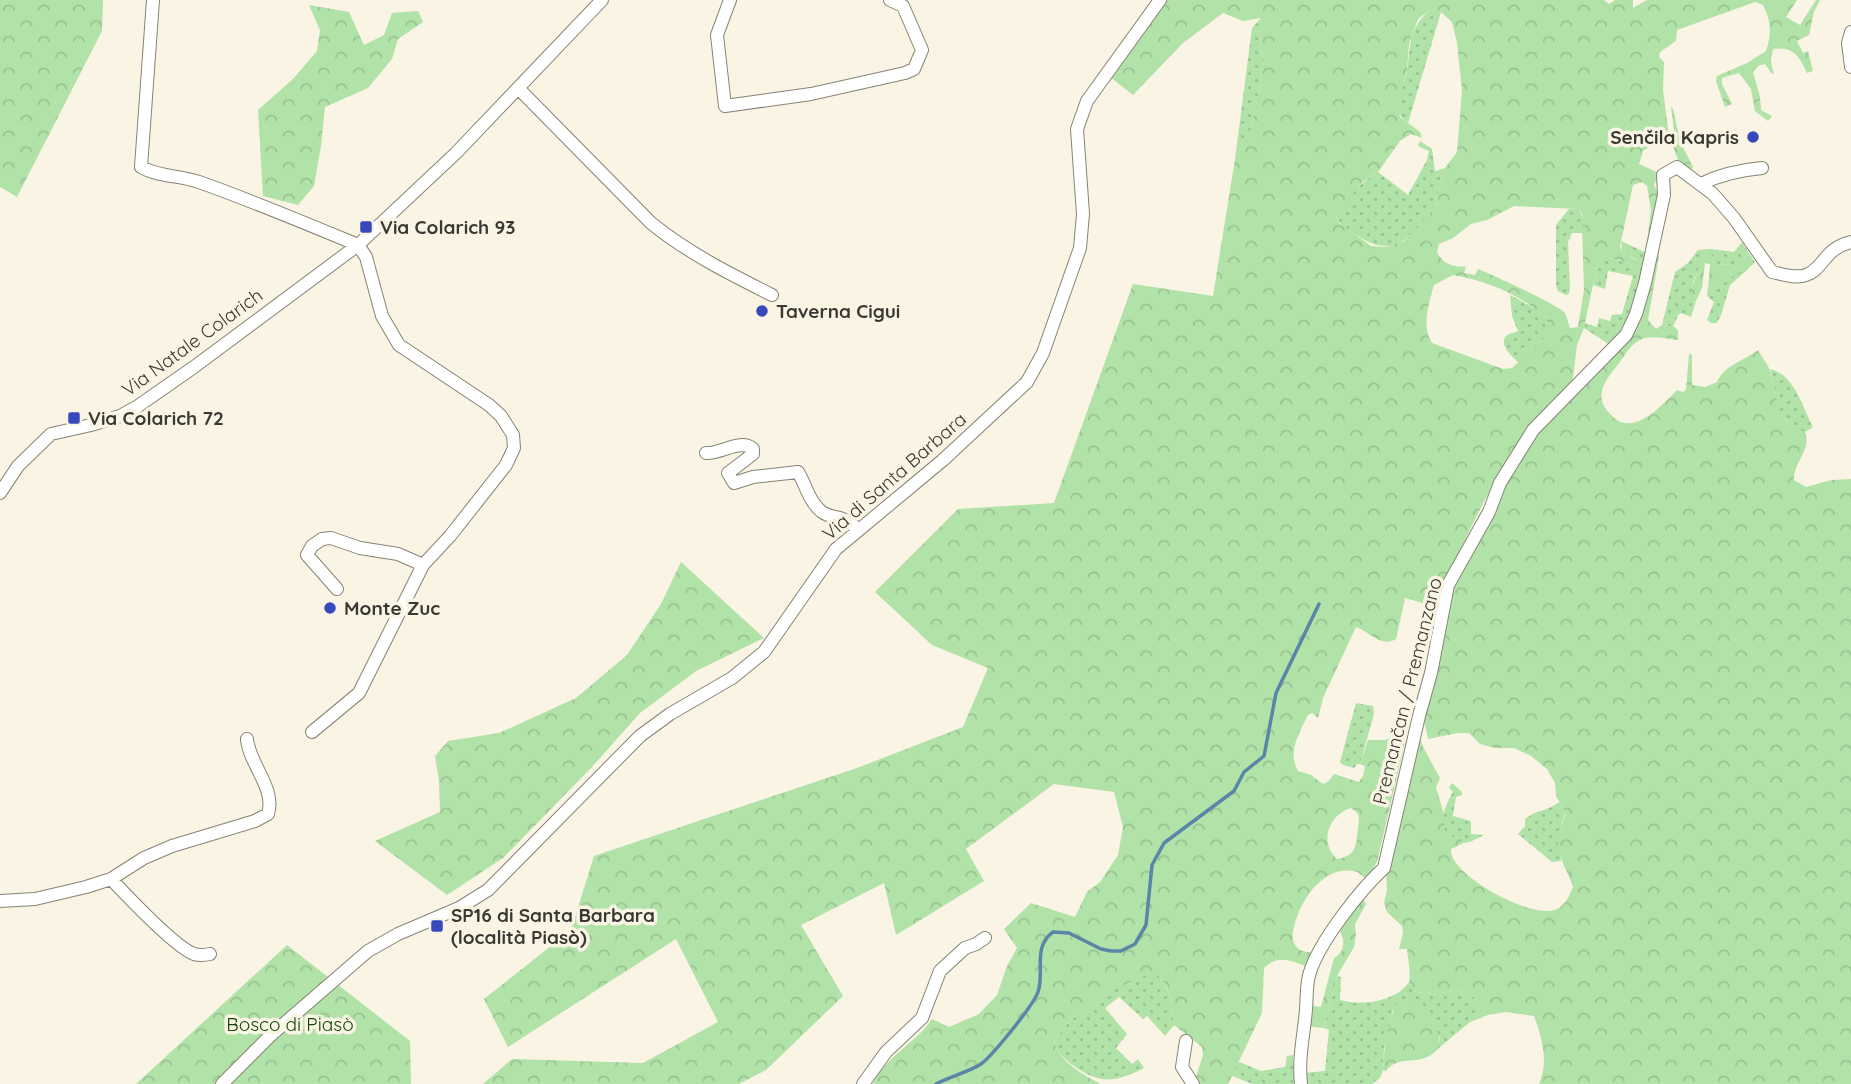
<svg xmlns="http://www.w3.org/2000/svg" width="1851" height="1084" viewBox="0 0 1851 1084" font-family="Quicksand,sans-serif">
<defs>
<pattern id="grass-dots" width="8" height="8" patternUnits="userSpaceOnUse" patternTransform="scale(1.75)"><rect width="8" height="8" fill="#b1e2a8"/><path d="M2 2h.1M6 6h.1" fill="none" stroke="#99c391" stroke-width="1.8" stroke-linecap="round"/></pattern>
<pattern id="forest-crowns" width="20" height="18" patternUnits="userSpaceOnUse" patternTransform="scale(1.75)"><rect width="20" height="18" fill="#b1e2a8"/><path d="M2 6a3 3 0 1 1 6 0M12 15a3 3 0 1 1 6 0" fill="none" stroke="#99c391"/></pattern>
</defs>
<rect width="100%" height="100%" fill="#f9f4e4"/>
<path fill="url(#grass-dots)" d="M1430,10L1441,12L1408,123C1404,119 1399,116 1398,110C1398,97 1405,83 1407,71C1411,45 1408,29 1430,10Z
M1261,18L1269,20L1261,33L1260,50L1264,61L1252,127L1235,159L1252,28Z
M1420,141L1432,149L1435,171L1445,168L1438,193L1436,208C1409,236 1395,262 1355,234C1347,229 1339,225 1336,216C1346,197 1360,183 1378,172L1408,195L1427,160L1429,151L1418,146Z
M1569,209H1579L1584,220L1583,233H1572L1568,242L1570,288L1569,294L1566,295L1558,291L1556,286V225Z
M1621,241L1649,254C1639,286 1633,319 1610,345L1584,328L1585,323L1597,327L1599,318L1610,321L1612,315L1622,314L1633,276L1608,271L1605,289L1593,285L1598,261L1604,256L1634,265L1637,260L1622,252Z
M1742,242L1749,253L1734,269L1732,265L1715,264L1712,256L1705,254C1701,271 1685,286 1694,302L1696,301L1691,317L1681,313L1678,315L1673,327L1662,325L1675,272L1688,263L1698,250L1711,249L1734,252Z
M1744,269L1747,270L1730,285L1721,315L1717,323H1711L1707,320L1714,302L1707,296L1708,288Z
M1510,295L1538,310L1547,319L1544,339L1519,363C1513,357 1498,345 1506,336C1509,333 1514,333 1518,331L1512,316Z
M1770,369C1795,375 1802,407 1813,427L1805,432C1773,423 1778,394 1770,369Z
M1356,703L1373,706L1374,714L1360,764H1357L1354,768L1343,765L1340,762Z
M1452,783L1462,792V795L1456,797L1453,816L1471,821V834L1484,835L1470,842L1463,843L1461,838L1447,836C1438,821 1445,806 1453,792L1449,788Z
M1559,802L1565,812L1559,835L1561,861L1552,862L1518,834L1525,826V819C1536,810 1548,811 1559,802Z
M1144,974H1157C1171,989 1172,1005 1174,1025L1165,1036L1147,1016L1143,1019L1119,997L1105,1008L1127,1034L1116,1048L1132,1064L1138,1059L1144,1068C1112,1084 1099,1084 1071,1064C1063,1057 1057,1052 1054,1042C1059,1035 1064,1026 1071,1020C1085,1009 1106,1001 1114,985L1130,984Z
M1337,976L1341,977L1340,1000C1361,1006 1396,1002 1409,982L1416,992L1433,994L1463,990L1471,994L1488,1015L1470,1022L1440,1047V1037L1393,1010L1384,1049L1383,1070L1380,1078L1372,1084H1306L1304,1073L1325,1071L1329,1030L1324,1028Z
M1293,1055L1294,1084H1252L1230,1075L1239,1062L1261,1071L1285,1067L1287,1056Z"/>
<path fill="url(#forest-crowns)" fill-rule="evenodd" d="M0,0H103L102,31L17,197L0,187Z
M1164,0H1604L1609,4L1615,0H1633V8L1647,0H1797L1786,17L1800,25L1816,0H1820L1814,12L1809,35L1797,41L1803,53L1808,51L1813,71L1807,73C1800,58 1794,46 1774,49C1769,57 1771,64 1774,73L1772,74L1765,64L1758,66L1753,72L1760,97L1761,110L1772,116L1768,121L1755,111L1751,89L1739,73L1722,78V84L1732,104L1725,107L1716,81L1717,76L1747,63L1766,51C1772,34 1771,20 1763,5L1755,2L1677,30L1676,41L1660,52L1659,57L1664,62L1663,90L1669,137L1671,141L1675,138L1671,107L1673,109L1680,141L1693,167L1691,170L1678,160L1673,146C1661,141 1654,143 1643,151L1639,164L1663,175L1656,180L1654,185L1660,197L1646,251L1651,210L1647,186L1642,182L1633,185L1620,246L1622,252L1641,263L1634,265L1604,256L1598,261L1584,328L1577,345L1572,385C1503,441 1473,528 1433,606L1405,598L1396,639C1381,648 1370,632 1356,627L1323,698L1318,718L1312,713L1308,715C1299,733 1287,752 1298,771L1311,775L1323,784L1328,782L1334,774L1359,782L1363,776L1365,766L1360,764L1368,740H1386L1395,733L1405,742L1377,862L1367,879C1362,876 1358,871 1353,871C1323,866 1302,899 1295,923C1293,930 1291,938 1295,945C1299,952 1307,952 1315,953L1305,966C1288,960 1278,955 1264,968L1262,1013L1228,1084H1196L1195,1080L1203,1055L1202,1047L1174,1025C1172,1005 1171,988 1157,974C1137,974 1134,988 1114,985C1106,1001 1085,1009 1071,1020C1064,1026 1059,1035 1054,1042C1060,1062 1083,1075 1101,1084H873C886,1056 915,1044 932,1019L949,1027L979,1014L997,995L1007,966L1017,948L1004,929L1031,903L1075,917L1087,892L1100,882L1118,855L1123,827L1114,792L1054,784L966,849L984,881L896,935L884,883L801,925L843,996L766,1070L739,1084H483L512,1059L643,1063L718,1022L676,939L508,1047L484,999L571,930L594,856L857,768L963,727L988,668L932,645L875,592L958,509L1054,503L1133,284L1213,296L1235,159L1252,126L1264,61L1260,50L1261,33L1268,20L1261,18L1243,21L1223,13L1183,43L1133,95L1110,77ZM1430,10L1441,12L1452,22L1457,43L1462,90L1457,152L1445,168L1438,193L1436,208L1404,241L1386,247L1371,246L1339,223L1336,216L1362,182L1378,172L1400,141L1411,134L1422,138L1420,132L1400,117L1398,109L1407,70L1409,44L1418,19ZM1514,206L1579,209C1583,215 1585,219 1582,225L1584,290L1578,327L1570,328C1568,323 1567,316 1564,312C1560,306 1489,273 1478,269L1475,275L1464,273L1466,267C1451,266 1444,265 1437,252L1439,244L1453,238L1471,224L1487,220ZM1453,275C1486,280 1523,296 1547,319L1543,340L1512,368L1503,369L1432,343C1421,326 1429,303 1434,285ZM1351,808C1361,814 1359,817 1358,827C1356,843 1358,856 1337,859C1319,843 1328,815 1351,808Z
M309,5L349,12L364,45L384,35L392,13L418,11L423,22L398,39L392,59L368,88L325,107L321,146L314,186L298,205L263,196L258,110L293,79L317,51L320,30Z
M1706,251L1711,253L1715,264L1732,265L1734,269L1749,253L1755,262L1747,270L1708,288L1710,264L1705,263L1702,288L1696,301L1691,302V289Z
M1657,252L1659,256L1648,320L1656,329L1662,325L1675,327L1678,331V340C1667,339 1655,336 1645,338C1635,340 1627,351 1622,359C1615,370 1605,378 1602,391C1600,401 1604,408 1611,415C1633,439 1662,405 1677,390L1683,392L1686,390L1689,354L1692,355V385L1705,387L1717,382C1724,365 1744,361 1758,350C1762,358 1769,365 1771,374C1779,398 1774,423 1805,432C1812,449 1794,461 1794,480L1806,487L1832,480L1851,479V1084H1539C1549,1061 1542,1038 1534,1016L1506,1012L1488,1015L1471,994L1463,990L1433,994L1416,992L1409,982C1411,970 1408,962 1407,949H1399L1403,933L1402,926L1387,912L1384,903L1387,890L1386,862L1418,731L1423,747L1440,778L1436,787L1445,818L1444,830L1447,836L1461,838L1463,843L1451,849C1448,875 1534,921 1557,909C1565,905 1570,895 1573,887C1568,871 1557,857 1558,839C1559,829 1565,821 1565,812L1556,796L1555,783L1547,769L1531,756L1514,748H1495L1480,744L1469,733H1458L1428,739L1422,711L1441,611L1507,479L1537,434L1623,344Z
M681,562L764,638L696,671L640,713L591,768L503,858L447,895L375,841L440,812L439,781L435,756L448,741L499,733L576,698L627,655L661,604Z
M1362,897L1366,904L1355,924L1356,934L1354,947L1337,976L1324,1028L1306,1026V1005L1321,1007L1334,958C1345,952 1345,941 1340,931Z
M287,945L410,1041L411,1084H136Z
M1399,999C1422,1007 1440,1019 1440,1047C1420,1070 1400,1052 1386,1071L1383,1070C1384,1046 1388,1020 1399,999Z"/>
<g fill="none" stroke-linecap="round" stroke-linejoin="round">
<path stroke="#5986a8" stroke-width="3.5" d="M936,1084C950,1076 967,1073 981,1064C992,1056 1033,1006 1038,992C1045,972 1032,947 1053,932L1069,933L1101,949L1111,951H1121L1135,944L1146,925L1152,865L1164,843L1234,791L1244,772L1264,756L1276,693L1319,604"/>
<g stroke="#878375" stroke-width="14">
<path id="minor" d="M153,0L141,167C158,177 180,175 199,182C253,201 305,223 358,245L366,257L382,316L399,345L489,405L501,416L513,435L514,448L506,465L450,536L423,565L359,693L312,732
M730,0L717,35L725,106L811,94L905,73L914,69L922,50L903,6L890,0
M1851,32L1848,43L1851,67
M519,89L651,223C688,253 730,274 772,295
M1701,184C1721,174 1740,170 1762,168
M706,453C721,454 741,438 753,449V454L728,473L734,483L753,477L798,472C806,485 809,502 822,512C833,520 842,513 857,529
M0,493L18,466L51,434L91,425L120,416L138,406L194,367L358,245L456,153L602,0
M337,589L307,555L312,546L322,539L331,538L360,548L398,554L423,565
M111,879C127,896 175,947 194,954C200,956 205,955 210,954
M0,901L35,899L86,887L111,879L144,858L172,846L255,821L268,814C276,788 249,764 247,739
M1186,1041L1182,1067L1193,1084
M222,1084L271,1035L368,951L398,934L459,908L488,890L640,736L670,714L732,678L764,652L836,549L943,460L1027,382L1043,353L1080,248L1083,214L1077,129L1087,101L1160,0
M863,1084L886,1052L922,1018L940,971L965,948L976,944L985,938
M1301,1084C1298,1058 1304,1035 1306,1009C1307,997 1306,983 1310,972C1320,941 1360,890 1384,868L1419,716L1431,673L1448,585L1489,512L1500,483L1533,430L1626,335L1636,314L1645,283L1664,195L1663,175L1677,167L1713,194L1734,218L1772,272C1782,274 1796,279 1806,275C1823,270 1824,248 1851,242"/>
</g>
<use href="#minor" stroke="#fff" stroke-width="12"/>
</g>
<g fill="#3849bc" stroke="#f9f4e4" stroke-width="2.5">
<circle cx="1753" cy="137" r="7"/>
<rect x="359" y="220" width="14" height="14" rx="3.5"/>
<circle cx="762" cy="311" r="7"/>
<rect x="67" y="411" width="14" height="14" rx="3.5"/>
<circle cx="330" cy="608" r="7"/>
<rect x="430" y="919" width="14" height="14" rx="3.5"/>
</g>
<g text-anchor="middle" dominant-baseline="central" stroke-width="7" stroke-linejoin="round" paint-order="stroke">
<g font-size="19" font-weight="bold" fill="#393832" stroke="#f9f4e4" text-anchor="start">
<text x="1739" y="137" text-anchor="end">Senčila Kapris</text>
<text x="380" y="227">Via Colarich 93</text>
<text x="776" y="311">Taverna Cigui</text>
<text x="88" y="418">Via Colarich 72</text>
<text x="344" y="608">Monte Zuc</text>
<text x="451" y="915">SP16 di Santa Barbara<tspan x="451" dy="22">(località Piasò)</tspan></text>
</g>
<g font-size="19" fill="#393832" stroke="#f9f4e4">
<text transform="translate(192 342) rotate(-36)">Via Natale Colarich</text>
<text transform="translate(894 476) rotate(-41)">Via di Santa Barbara</text>
<text transform="translate(1407 691) rotate(-76)">Premančan / Premanzano</text>
</g>
<g font-size="19" fill="#124507" stroke="#f9f4e4">
<text x="290" y="1024">Bosco di Piasò</text>
</g>
</g>
</svg>
